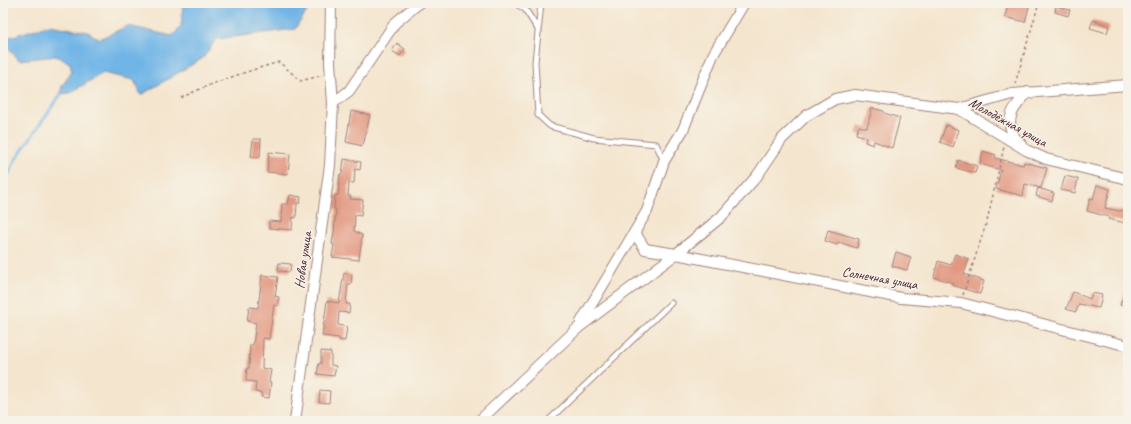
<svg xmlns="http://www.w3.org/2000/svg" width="1131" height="424" viewBox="0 0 1131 424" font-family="Caveat,sans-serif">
<rect width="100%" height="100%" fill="#f7f3e8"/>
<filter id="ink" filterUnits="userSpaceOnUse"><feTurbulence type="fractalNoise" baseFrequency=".025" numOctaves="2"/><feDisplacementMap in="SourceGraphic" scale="8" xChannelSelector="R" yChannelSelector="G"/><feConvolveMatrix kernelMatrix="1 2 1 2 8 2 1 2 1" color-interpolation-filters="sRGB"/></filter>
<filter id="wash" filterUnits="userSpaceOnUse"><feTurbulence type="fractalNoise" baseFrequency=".012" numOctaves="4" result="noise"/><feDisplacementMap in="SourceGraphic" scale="16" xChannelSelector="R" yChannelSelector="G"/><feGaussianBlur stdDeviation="0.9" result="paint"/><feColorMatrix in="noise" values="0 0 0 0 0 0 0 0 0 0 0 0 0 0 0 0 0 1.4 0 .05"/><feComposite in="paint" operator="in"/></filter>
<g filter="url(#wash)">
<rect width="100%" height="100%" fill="#f4e5ce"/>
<path fill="#71b5e7" stroke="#5e6a89" d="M183,3H307V11L295,29L216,39L203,58L141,95L134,80L103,73L70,93L61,94L62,86L72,72L70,63L56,56L19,60L3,41V39L49,25L88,32L99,39L128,26L172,36L181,27Z"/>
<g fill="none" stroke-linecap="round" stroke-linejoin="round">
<path stroke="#71b5e7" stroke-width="2.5" d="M3,186L16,159L61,94"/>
</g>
<g id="blocks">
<path fill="#e29780" d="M1008,3H1030L1025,22L1005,17Z
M1056,6L1070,10L1068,16L1055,12Z
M1093,20L1109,26L1107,33L1090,28Z
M397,43L405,49L400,56L392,51Z
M872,108L884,111V113L900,118L892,148L874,141L873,145L865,142L867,137L856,134L859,126L867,128Z
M351,111L370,115L363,146L346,142Z
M946,125L959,130L953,147L940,142Z
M253,139H261L260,157H251Z
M983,151L996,155L995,158L1023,165L1024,162L1047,168L1041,188L1025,184L1023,196L996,189L1001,170L980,164Z
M269,152L290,154L288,174L267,172Z
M344,159L361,162L360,170L355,169L354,183H349L348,196H351L350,199L363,200L361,216L355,215L354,231L362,235L359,260L332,257L334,245L332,244L334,232L336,209H334L335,195H338L340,174H342Z
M958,160L977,166L975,173L956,168Z
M1065,176L1078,179L1075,193L1061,190Z
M1097,185L1110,189L1105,208L1119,211L1124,210L1128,211L1126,223L1108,219L1109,217L1087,211L1090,198L1093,199Z
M1038,188L1054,193L1052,201L1036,196Z
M290,195L301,197L300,203H297L296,218L293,217L292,230L269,228V221L281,222L282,204H288Z
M828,230L859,239L857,248L838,242L837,245L825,241Z
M896,252L911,257L907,270L892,266Z
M955,254L969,259L964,274L984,281L980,294L952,285L953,283L934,277L938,261L951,265Z
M279,263L291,264L290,272L278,271Z
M344,273L352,275L351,284H348L346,304H350L349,313L339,312L338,325L347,327L345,341L339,340V338L322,336L327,301L339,303Z
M262,275L278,277L275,296L279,297L277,306L274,305L269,339L263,338L262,368L271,370L269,382H271L269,398L261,397L262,393L255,392L256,382L246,381L247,368H249L250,345H253L256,323L247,321L249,307L258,308Z
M1127,285H1128V308L1120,305Z
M1073,292L1090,299L1092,293L1102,295L1099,308L1079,304L1076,312L1066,309Z
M321,351L331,352V365L336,366L334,376L317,374L319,363L321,364Z
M320,390L330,391L329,403L319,402Z"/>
</g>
</g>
<g filter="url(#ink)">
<use href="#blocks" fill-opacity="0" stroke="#9f827c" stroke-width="1"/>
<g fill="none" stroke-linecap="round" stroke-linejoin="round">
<g stroke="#9f827c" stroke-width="7">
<path id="service" d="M515,3L525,9L539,31
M541,3L535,62L538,115L550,126L594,138L656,144L664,161
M548,421L671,303"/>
</g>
<g stroke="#9f827c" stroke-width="12">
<path id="minor" d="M333,103L349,91L395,23L419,3
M959,109L1012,94L1128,85
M1021,144C1018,141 1014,138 1013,134C1004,117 1017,104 1028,92
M635,233L645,249L676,254L901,298L961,303L1128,346
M581,322L647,211L664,161L683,130L713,55L744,3
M295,421L330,165L333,103L330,63L331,3
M479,421L578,328L676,254L721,217L757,176L782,139L806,116L835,99L855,95L959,109L1026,150L1046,159L1128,179"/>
</g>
<path stroke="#9f827c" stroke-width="1.5" stroke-dasharray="3 3" stroke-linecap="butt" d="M1015,84L1039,3
M181,98C212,82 246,72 279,62L301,81L323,75
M963,295L987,221L1004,147"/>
<use href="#service" stroke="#fff" stroke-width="5"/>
<use href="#minor" stroke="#fff" stroke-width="10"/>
</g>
</g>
<g text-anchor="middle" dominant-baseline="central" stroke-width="3" stroke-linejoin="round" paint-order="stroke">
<g font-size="14" fill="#4a1f2b" stroke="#f7f3e8">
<text transform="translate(1008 122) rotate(29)">Молодёжная улица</text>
<text transform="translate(303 260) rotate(-82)">Новая улица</text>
<text transform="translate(880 278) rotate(10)">Солнечная улица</text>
</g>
</g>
<rect width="1131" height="424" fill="none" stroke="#f7f3e8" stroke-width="16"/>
</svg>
